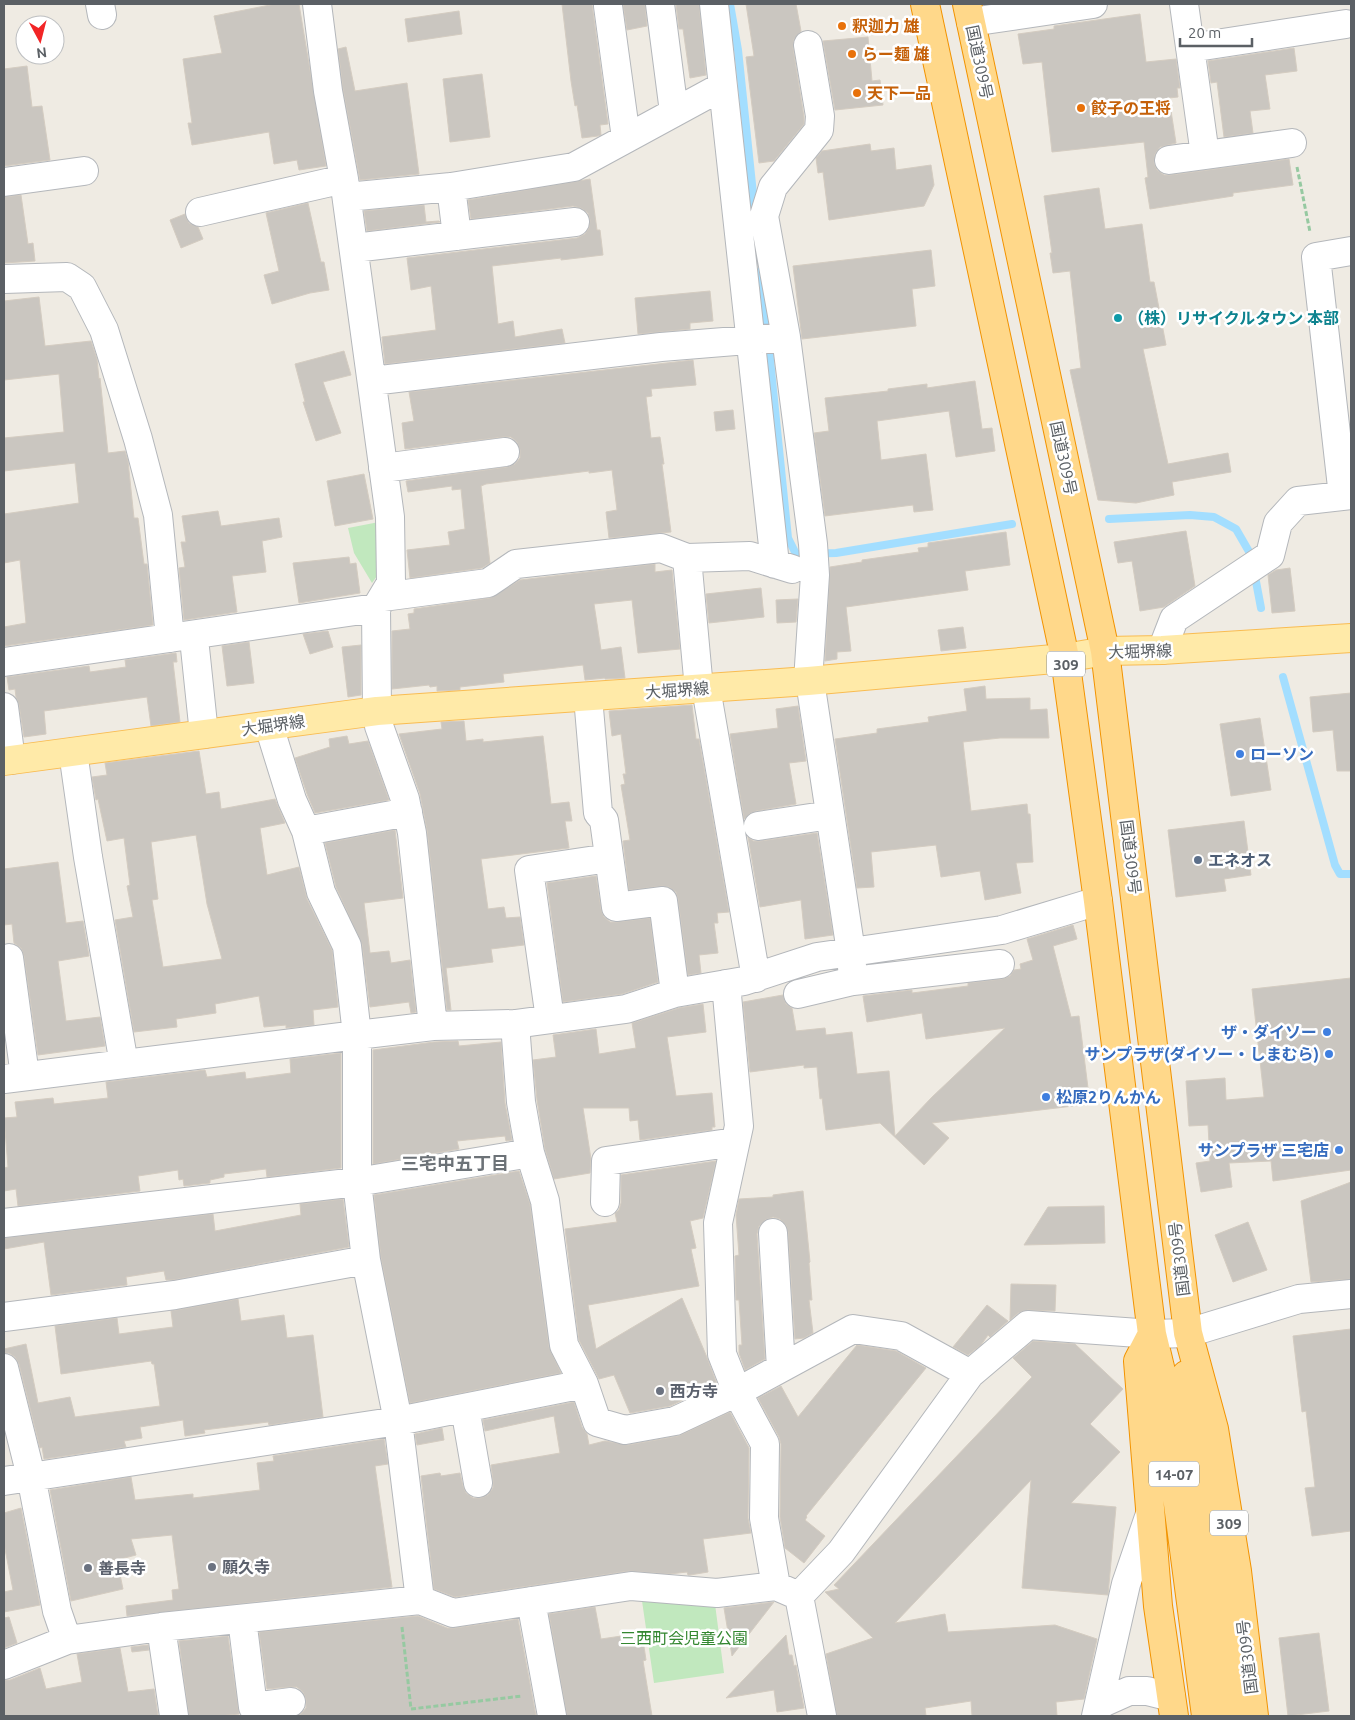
<svg xmlns="http://www.w3.org/2000/svg" width="1355" height="1720" viewBox="0 0 1355 1720" font-family="Ubuntu,'Noto Sans JP',sans-serif">
<rect width="100%" height="100%" fill="#efebe3"/>
<path fill="#c1e8be" d="M379,522L384,566L372,583L354,553L348,528Z
M642,1601L715,1604L724,1673L654,1683Z"/>
<g fill="none" stroke-linecap="round" stroke-linejoin="round">
<path stroke="#a3deff" stroke-width="8" d="M730,4L738,50L755,213
M761,271L788,538L796,554L836,553L1012,524
M1109,519L1190,515L1214,517L1236,529L1251,555L1261,608
M1283,677L1335,865L1340,874H1351"/>
</g>
<path fill="#cac6c0" stroke="#d4ccc1" fill-rule="evenodd" d="M275,4H299L326,166L299,170L297,160L274,164L269,132L192,145L188,123H192L183,59L222,53L214,16Z
M562,4H592L608,124L600,125L601,135L598,136L582,138L577,105L575,106L571,81Z
M623,4H645L647,26L627,30Z
M676,4H699L706,75L690,78L683,29H679Z
M746,4H796L801,31L794,39L793,48L804,117V124L774,161L759,163L746,57L754,56Z
M459,11L462,34L408,42L405,19Z
M1140,14L1146,62L1176,59L1180,88H1177L1178,97L1169,98L1176,143L1160,147L1155,154L1154,163L1157,170L1164,175H1171L1289,159L1293,185L1233,193V196L1150,209L1145,178L1148,177L1144,142L1052,152L1042,62L1023,64L1018,34L1054,29V26Z
M868,37L872,81L880,80L883,105L835,110L823,41Z
M346,47L355,91L407,83L419,174L360,180L343,89L338,49Z
M1294,48L1297,71L1265,75L1270,109L1250,111L1253,133L1224,137L1217,82L1211,83L1208,61Z
M27,66L32,107L42,106L50,160L4,166V69Z
M482,74L490,137L450,142L443,79Z
M870,144L871,151L894,148L896,170L931,165L934,185L924,206L829,220L823,172L818,173L816,158L822,151Z
M590,179L597,230H600L603,255L561,260V258L492,266L498,324L513,321L515,337L562,329L565,343L385,364L382,337L436,330L431,286L411,290L407,258L577,238L585,234L589,228L590,220L588,213L581,208L573,206L471,219L468,200Z
M1099,188L1105,229L1142,224L1150,282H1154L1166,345L1143,349L1168,464L1228,453L1231,472L1172,482L1174,495L1136,503L1098,500L1070,370L1081,368L1070,271L1053,273L1050,253H1052L1044,196Z
M21,195L28,244L33,243L35,261L4,263V197Z
M308,203L321,262H324L329,290L310,293L272,304L264,275L279,271L266,213Z
M424,205L426,222L439,221L440,222L367,231L364,211Z
M185,214L189,223L198,227L203,239L181,248L170,220Z
M931,250L935,286L912,289L916,326L802,339L793,266Z
M710,291L713,321L690,323V329L638,334L635,298Z
M39,297L45,346L91,341L97,359L99,379L100,378L108,453L125,451L128,461L134,518H138L144,564H147L153,625L4,646V627L26,623L20,560L4,563V514L79,503L75,463L4,471V438L64,432L59,374L4,380V301Z
M344,351L351,375L323,382L341,433L316,441L303,402H305L295,364Z
M693,360L696,385L651,389L652,396L646,397L651,438L660,437L664,464H662L671,532L609,538L606,512L617,510L612,470L589,473V471L486,484L481,486L490,563L482,568L410,578L407,550L450,545L448,532L465,529L461,489L452,490V486L408,492L406,481L507,467L515,464L520,458V450L517,442L511,437H503L405,449L402,423L414,421L409,392Z
M975,381L982,429L992,428L995,451L956,457L949,411L877,421L881,460L926,454L933,510L914,512L913,505L825,516L814,433L829,431L825,398L888,391V389L927,384V388Z
M733,410L735,429L716,431L714,412Z
M364,474L373,519L335,526L327,481Z
M218,511L221,526L279,518L282,537L262,541L266,572L232,576L237,612L184,620L179,568L185,567L181,542H186L182,516Z
M1186,531L1195,586L1164,607L1140,611L1132,561L1118,563L1114,542Z
M1006,532L1010,565L965,571L968,590L846,607L851,651L837,652V659L825,661L830,567L862,562V560L919,552L918,548L928,547V543Z
M349,557L350,564L356,563L360,593L299,603L293,563Z
M655,564V572L672,570L680,649L638,653L632,600L594,604L601,650L621,647L625,678L605,679V678L585,680L583,665L503,674L504,682L460,687V690L437,691V686L430,687L429,685L392,689V631L410,629L408,614L414,613V609L490,598L520,580Z
M1290,568L1295,611L1272,613L1268,575L1276,570Z
M761,588L764,617L709,623L706,594Z
M798,599L796,622L777,623L776,600Z
M963,627L966,648L941,651L938,630Z
M328,631L333,647L310,654L303,634Z
M249,642L254,683L227,686L222,646Z
M361,645V695L348,697L342,647Z
M176,653L177,662H173L180,722L151,726L147,697L44,711L46,734L24,737L19,705L16,697L15,689L9,690L7,677L89,666L90,672L126,667L125,660Z
M985,686L986,699L1030,698V710L1047,709L1049,738H1000L963,742L971,811L1027,804L1028,814H1030L1033,862L1016,863L1021,893L985,900L980,871L941,877L936,845L871,852L874,887L857,888L835,739L877,733V729L929,722L928,717L967,711L964,689Z
M1351,693V771H1337L1333,730L1313,732L1310,697Z
M692,705L696,739H699L729,912L717,913L718,923H714L718,953L699,955L701,973L688,975L678,899L676,892L669,887L662,886L629,890L623,841L630,840L621,785L625,784L623,774H626L621,734L612,736L609,711Z
M798,706L806,761L789,763L796,804L756,811L749,814L744,819L730,734L778,728L776,709Z
M1260,718L1271,790L1231,796L1220,724Z
M464,721L466,741L483,739V742L543,736L551,804L569,802L572,821H565L569,848L481,859L488,909L504,907L506,918L520,917L524,945L491,949L493,962L446,968L451,1010H447L427,830L420,794L399,734L442,729L441,722Z
M347,736L349,744L368,741L389,800L315,813L307,794L295,758L330,747L329,739Z
M199,751L206,794L219,792L221,809L275,799L285,823L260,828L267,875L299,867L307,899L332,950L338,1007L313,1010L314,1025L286,1028V1025L264,1027L259,996L215,1004L216,1013L176,1019L177,1027L134,1032L115,920L133,917L127,886L130,885L124,838L107,841L98,799L96,800L92,777L107,775L105,763ZM196,835L207,904L222,959L163,967L152,900L158,899L151,842Z
M1244,821L1251,875L1224,879L1226,891L1176,897L1168,830Z
M395,830L403,898L364,903L370,953L389,951L391,963L410,960L416,1012L411,1013L409,1002L370,1007L362,944L336,887L325,843Z
M817,833L833,935L805,939L801,900L760,907L748,837L753,841H760Z
M58,862L66,923L83,921L89,956L58,961L66,1021L100,1017L105,1046L38,1055L24,956L21,948L14,943L12,924L4,925V869Z
M596,876L601,909L604,917L610,922H617L650,918L658,982L622,994L563,1002L547,883Z
M1073,925L1077,939L1053,946L1071,1017L1079,1016L1090,1104L932,1123L949,1138L924,1165L880,1123L826,1130L822,1098L820,1099L817,1067L804,1068V1065L750,1072L743,1002L783,995L786,1004L792,1008L796,1031L825,1028L826,1035L852,1032L857,1074L889,1071L895,1136L932,1097L1005,1028L926,1039L922,1013L867,1022L863,996L912,990V993L968,986V983L1002,979L1010,976L1014,970L1021,969L1020,964L1033,960L1027,939Z
M1351,978V1170L1273,1181L1271,1161L1229,1163L1232,1187L1201,1192L1196,1163L1210,1161L1208,1125L1189,1126L1186,1081L1225,1078L1226,1100L1264,1097L1252,989Z
M703,1004L706,1032L667,1037L676,1096L712,1093L715,1127H712V1130L640,1140L638,1120L630,1121L629,1108H583L591,1159L590,1173L554,1179L545,1149L537,1100L533,1060L556,1057L553,1035L596,1029L599,1054L636,1048L632,1023L679,1008Z
M458,1041L459,1046L501,1042L505,1103L512,1140L506,1141L505,1136L457,1141L459,1149L373,1164V1050L434,1042Z
M341,1053V1168L267,1177L266,1169L224,1174V1177L210,1180V1183L184,1186L183,1179L179,1180L178,1170L138,1176L140,1191L18,1206L16,1189L4,1191V1168L8,1167L4,1118L17,1117L15,1102L53,1098L54,1104L108,1098L106,1082L205,1070L207,1077L245,1072L246,1079L291,1073L290,1059Z
M716,1161L703,1218L690,1221L696,1248L691,1249L699,1286L588,1305L596,1349L682,1298L706,1355L717,1384L670,1406L630,1413L614,1375L599,1379L579,1340L565,1229L617,1222L615,1213L619,1210L621,1203V1175Z
M519,1171L530,1204L549,1347L561,1373L410,1403L381,1258L374,1195Z
M1351,1182V1279L1311,1282L1301,1201Z
M803,1191L810,1262L809,1263L812,1300H809L813,1333L804,1338L795,1339L788,1232L786,1225L780,1219L773,1217L765,1220L759,1226L757,1234L765,1359L745,1370L739,1353V1345H742L739,1300H736L735,1256L739,1255L736,1215L739,1199L773,1197V1195Z
M343,1199L349,1247L173,1280H166L164,1271L126,1277L127,1285L51,1295L44,1242L4,1249V1238L213,1214L215,1231L301,1215L300,1204Z
M1104,1206L1105,1243L1024,1245L1048,1207Z
M1248,1222L1267,1270L1233,1282L1215,1235Z
M1011,1284L1056,1285L1055,1311L1028,1310L1018,1313L1010,1320Z
M238,1299L241,1321L284,1315L287,1338L313,1335L323,1417L269,1425L268,1422L204,1430L205,1433L185,1436L183,1420L140,1427L142,1438L124,1441L126,1447L44,1459L42,1447L40,1448L19,1364L15,1357L9,1353H4V1349L26,1344L38,1403L70,1397L75,1417L160,1406L154,1364H152L151,1361L61,1374L55,1326L117,1318L119,1334L173,1327L171,1311Z
M987,1305L1008,1321L990,1337L988,1335L981,1345L968,1355L953,1347Z
M1351,1329V1531L1312,1536L1305,1488L1315,1487L1306,1411L1302,1412L1293,1336Z
M1033,1341L1075,1344L1123,1389L1090,1424L1120,1452L1071,1503L1116,1507L1108,1595L1022,1588L1031,1480L895,1623L945,1614L948,1632L1055,1625L1097,1639L1084,1699L1056,1702L1057,1716H972L971,1701L925,1708L926,1716H837L826,1654L873,1638L825,1592L839,1589L834,1585L1032,1377L1013,1358Z
M857,1345L896,1351L926,1368L806,1516L807,1517L805,1520L825,1536L804,1563L785,1548L780,1517L781,1444L779,1437L758,1398L781,1386L798,1417Z
M574,1402L582,1427L587,1434L589,1445L605,1441L628,1445L678,1436L730,1412L749,1448L748,1518L751,1533L703,1539L708,1572L690,1575H688L687,1572L670,1574L629,1571L455,1597L434,1589L421,1476L440,1473L441,1476L460,1473L463,1486L466,1493L473,1498H481L488,1495L493,1488V1480L491,1465L560,1453L554,1416L485,1431L483,1420Z
M442,1428L444,1440L417,1445L415,1434Z
M384,1439L388,1464L375,1466L392,1587L127,1616L126,1606L173,1600L172,1590L179,1589L172,1535L131,1539L136,1555L117,1560L123,1589L71,1601L50,1490L131,1477L135,1500L193,1494V1498L260,1490L257,1463L274,1461L273,1456Z
M21,1508L40,1605L4,1612V1592L13,1590L4,1544V1513Z
M774,1602L732,1656L724,1608Z
M595,1607L601,1639L642,1633L646,1660L643,1661L652,1716H567L549,1614Z
M418,1616L447,1628H455L518,1619L536,1716H296L301,1714L306,1708V1699L303,1692L297,1687H289L267,1689L259,1632Z
M9,1617L17,1643L4,1648V1618Z
M1319,1633L1329,1711L1288,1716L1279,1638Z
M786,1635L789,1655H792L794,1666L796,1665L804,1708L777,1712L774,1690L726,1698Z
M228,1636L239,1714L219,1716H189L179,1641Z
M148,1645L149,1650L132,1652L131,1647Z
M120,1648L128,1692L154,1689L158,1716H4V1680H10L40,1668L46,1689L82,1682L77,1654Z"/>
<g fill="none" stroke-linecap="round" stroke-linejoin="round">
<g stroke="#b4b7bb" stroke-width="30">
<path id="minor" d="M100,4L102,15
M317,4L328,91L344,179L390,517L391,583L376,608L377,711L379,726L405,799L412,833L433,1026
M660,4L674,112
M714,4L775,564
M1184,4L1205,155
M608,6L626,138
M971,22L1093,4
M1190,48L1346,24
M1169,160L1292,143
M4,182L84,171
M451,187L457,236
M347,197L451,187L574,167L723,86
M200,212L344,179
M354,248L575,222
M4,279L67,277L82,287L104,330L138,439L158,515L170,638
M786,337L764,216L773,187L819,130L820,116L808,45
M372,381L661,347L786,337L813,544L815,575L808,681
M383,468L505,452
M1343,496L1316,257L1351,251
M687,558L699,689
M383,597L488,583L516,564L661,548L687,558L750,556L792,569
M195,648L204,734
M1162,650L1174,619L1270,555L1278,523L1298,501L1351,495
M4,662L376,608
M810,681L851,952L853,981
M706,688L756,978
M588,697L598,813L604,820L616,907L663,901L675,993
M4,707L11,760
M269,726L292,800L306,831L321,892L347,946L357,1035V1182L366,1260L398,1421L420,1600
M73,752L88,857L124,1064
M758,826L830,815
M306,831L408,812
M9,958L25,1076
M726,984L739,1126L718,1223L722,1354L737,1392L765,1444L764,1518L776,1586
M798,994L853,981L1000,964
M550,1019L529,870L609,858
M515,1024L521,1102L530,1153L545,1201L564,1345L584,1384L597,1422L625,1430L675,1421L737,1392L853,1329L901,1336L970,1374
M4,1079L357,1035L433,1026L515,1024L626,1009L675,993L744,981L817,957L1002,930L1098,901
M605,1202L606,1161L735,1142
M4,1223L357,1182L530,1153
M773,1233L781,1368
M4,1317L175,1295L366,1260
M4,1368L31,1476L57,1611L67,1640
M465,1408L478,1483
M4,1481L398,1421L584,1384
M799,1596L841,1552L970,1374L1028,1325L1152,1334L1188,1333L1299,1299L1351,1294
M799,1596L822,1716
M531,1601L552,1716
M242,1619L253,1707L291,1702
M161,1627L174,1716
M4,1665L67,1640L161,1627L420,1600L453,1613L631,1586L717,1593L776,1586L799,1596
M1100,1704L1129,1691H1147L1171,1697
M1096,1716L1126,1584L1150,1514"/>
</g>
<g stroke="#f9bc52" stroke-width="30">
<path id="major" d="M4,761L377,711L808,681L1065,658L1105,651L1162,650L1351,638"/>
</g>
<g stroke="#f29300" stroke-width="30">
<path id="highway" d="M925,4L1065,658L1098,901L1152,1334L1164,1384L1171,1451L1206,1716
M967,4L1105,651L1188,1333L1214,1429L1237,1571L1254,1716
M1152,1334L1138,1361L1158,1606L1174,1716
M1186,1375V1387L1227,1716"/>
</g>
<path stroke="#96c9a1" stroke-width="3" stroke-dasharray="5 2.5" stroke-linecap="butt" d="M1297,167L1310,232
M402,1627L411,1709L522,1696"/>
<use href="#minor" stroke="#fff" stroke-width="28"/>
<use href="#major" stroke="#ffeaa8" stroke-width="28"/>
<use href="#highway" stroke="#ffd88a" stroke-width="28"/>
</g>
<g fill="#e8710a" stroke="#fff" stroke-width="2">
<circle cx="842" cy="26" r="5"/>
<circle cx="852" cy="54" r="5"/>
<circle cx="857" cy="93" r="5"/>
<circle cx="1081" cy="108" r="5"/>
</g>
<circle fill="#0f9aa8" stroke="#fff" stroke-width="2" cx="1118" cy="318" r="5"/>
<g fill="#3f7fe0" stroke="#fff" stroke-width="2">
<circle cx="1240" cy="754" r="5"/>
<circle cx="1327" cy="1032" r="5"/>
<circle cx="1329" cy="1054" r="5"/>
<circle cx="1046" cy="1097" r="5"/>
<circle cx="1339" cy="1150" r="5"/>
</g>
<circle fill="#5c6f8a" stroke="#fff" stroke-width="2" cx="1198" cy="860" r="5"/>
<g fill="#6b7280" stroke="#fff" stroke-width="2">
<circle cx="660" cy="1391" r="5"/>
<circle cx="212" cy="1567" r="5"/>
<circle cx="88" cy="1568" r="5"/>
</g>
<g text-anchor="middle" dominant-baseline="central" stroke-width="5" stroke-linejoin="round" paint-order="stroke">
<g fill="#fff" stroke="#8c9093" stroke-width="1">
<rect x="1047" y="651.5" width="38" height="25" rx="4"/>
<rect x="1149" y="1461.5" width="50" height="25" rx="4"/>
<rect x="1210" y="1510.5" width="38" height="25" rx="4"/>
</g>
<g font-size="15" font-weight="bold" fill="#5b6065">
<text x="1066" y="664">309</text>
<text x="1174" y="1474">14-07</text>
<text x="1229" y="1523">309</text>
</g>
<g font-size="16" font-weight="bold" fill="#c56008" stroke="#fff" text-anchor="start">
<text x="852" y="26">釈迦力 雄</text>
<text x="862" y="54">らー麺 雄</text>
<text x="867" y="93">天下一品</text>
<text x="1091" y="108">餃子の王将</text>
</g>
<g font-size="16" fill="#5b6065" stroke="#fff">
<text transform="translate(980 62) rotate(78)">国道309号</text>
<text transform="translate(1064 458) rotate(78)">国道309号</text>
<text transform="translate(1140 651) rotate(-2)">大堀堺線</text>
<text transform="translate(677 690) rotate(-4)">大堀堺線</text>
<text transform="translate(273 725) rotate(-8)">大堀堺線</text>
<text transform="translate(1131 857) rotate(83)">国道309号</text>
<text transform="translate(1179 1259) rotate(-97)">国道309号</text>
<text transform="translate(1247 1657) rotate(-97)">国道309号</text>
</g>
<g font-size="16" font-weight="bold" fill="#0d838f" stroke="#fff" text-anchor="start">
<text x="1128" y="318">（株）リサイクルタウン 本部</text>
</g>
<g font-size="16" font-weight="bold" fill="#366cbe" stroke="#fff" text-anchor="end">
<text x="1250" y="754" text-anchor="start">ローソン</text>
<text x="1317" y="1032">ザ・ダイソー</text>
<text x="1319" y="1054">サンプラザ(ダイソー・しまむら)</text>
<text x="1056" y="1097" text-anchor="start">松原2りんかん</text>
<text x="1329" y="1150">サンプラザ 三宅店</text>
</g>
<g font-size="16" font-weight="bold" fill="#4e5e75" stroke="#fff" text-anchor="start">
<text x="1208" y="860">エネオス</text>
</g>
<g font-size="16" font-weight="bold" fill="#5b616d" stroke="#fff" text-anchor="start">
<text x="670" y="1391">西方寺</text>
<text x="222" y="1567">願久寺</text>
<text x="98" y="1568">善長寺</text>
</g>
<g font-size="16" fill="#338730" stroke="#fff">
<text x="684" y="1638">三西町会児童公園</text>
</g>
<g font-size="18" font-weight="bold" fill="#6c7277" stroke="#fff">
<text x="455" y="1163">三宅中五丁目</text>
</g>
</g>
<rect width="1355" height="1720" fill="none" stroke="#5b6065" stroke-width="10"/>
<g transform="translate(40 40) rotate(173)"><circle r="24" fill="#ffffff" stroke="#bdbfc1"/>
<path d="M0-4L9 19L0 12L-9 19Z" fill="#f22526"/>
<text y="-8" font-size="14" font-weight="bold" text-anchor="middle" fill="#5b6065">N</text>
</g>
<path d="M1180 38v8h72v-8" fill="none" stroke="#5b6065" stroke-width="2.5"/>
<text x="1188" y="38" font-size="15" fill="#5b6065" stroke="#ffffff" stroke-width="4" paint-order="stroke">20 m</text>
</svg>
